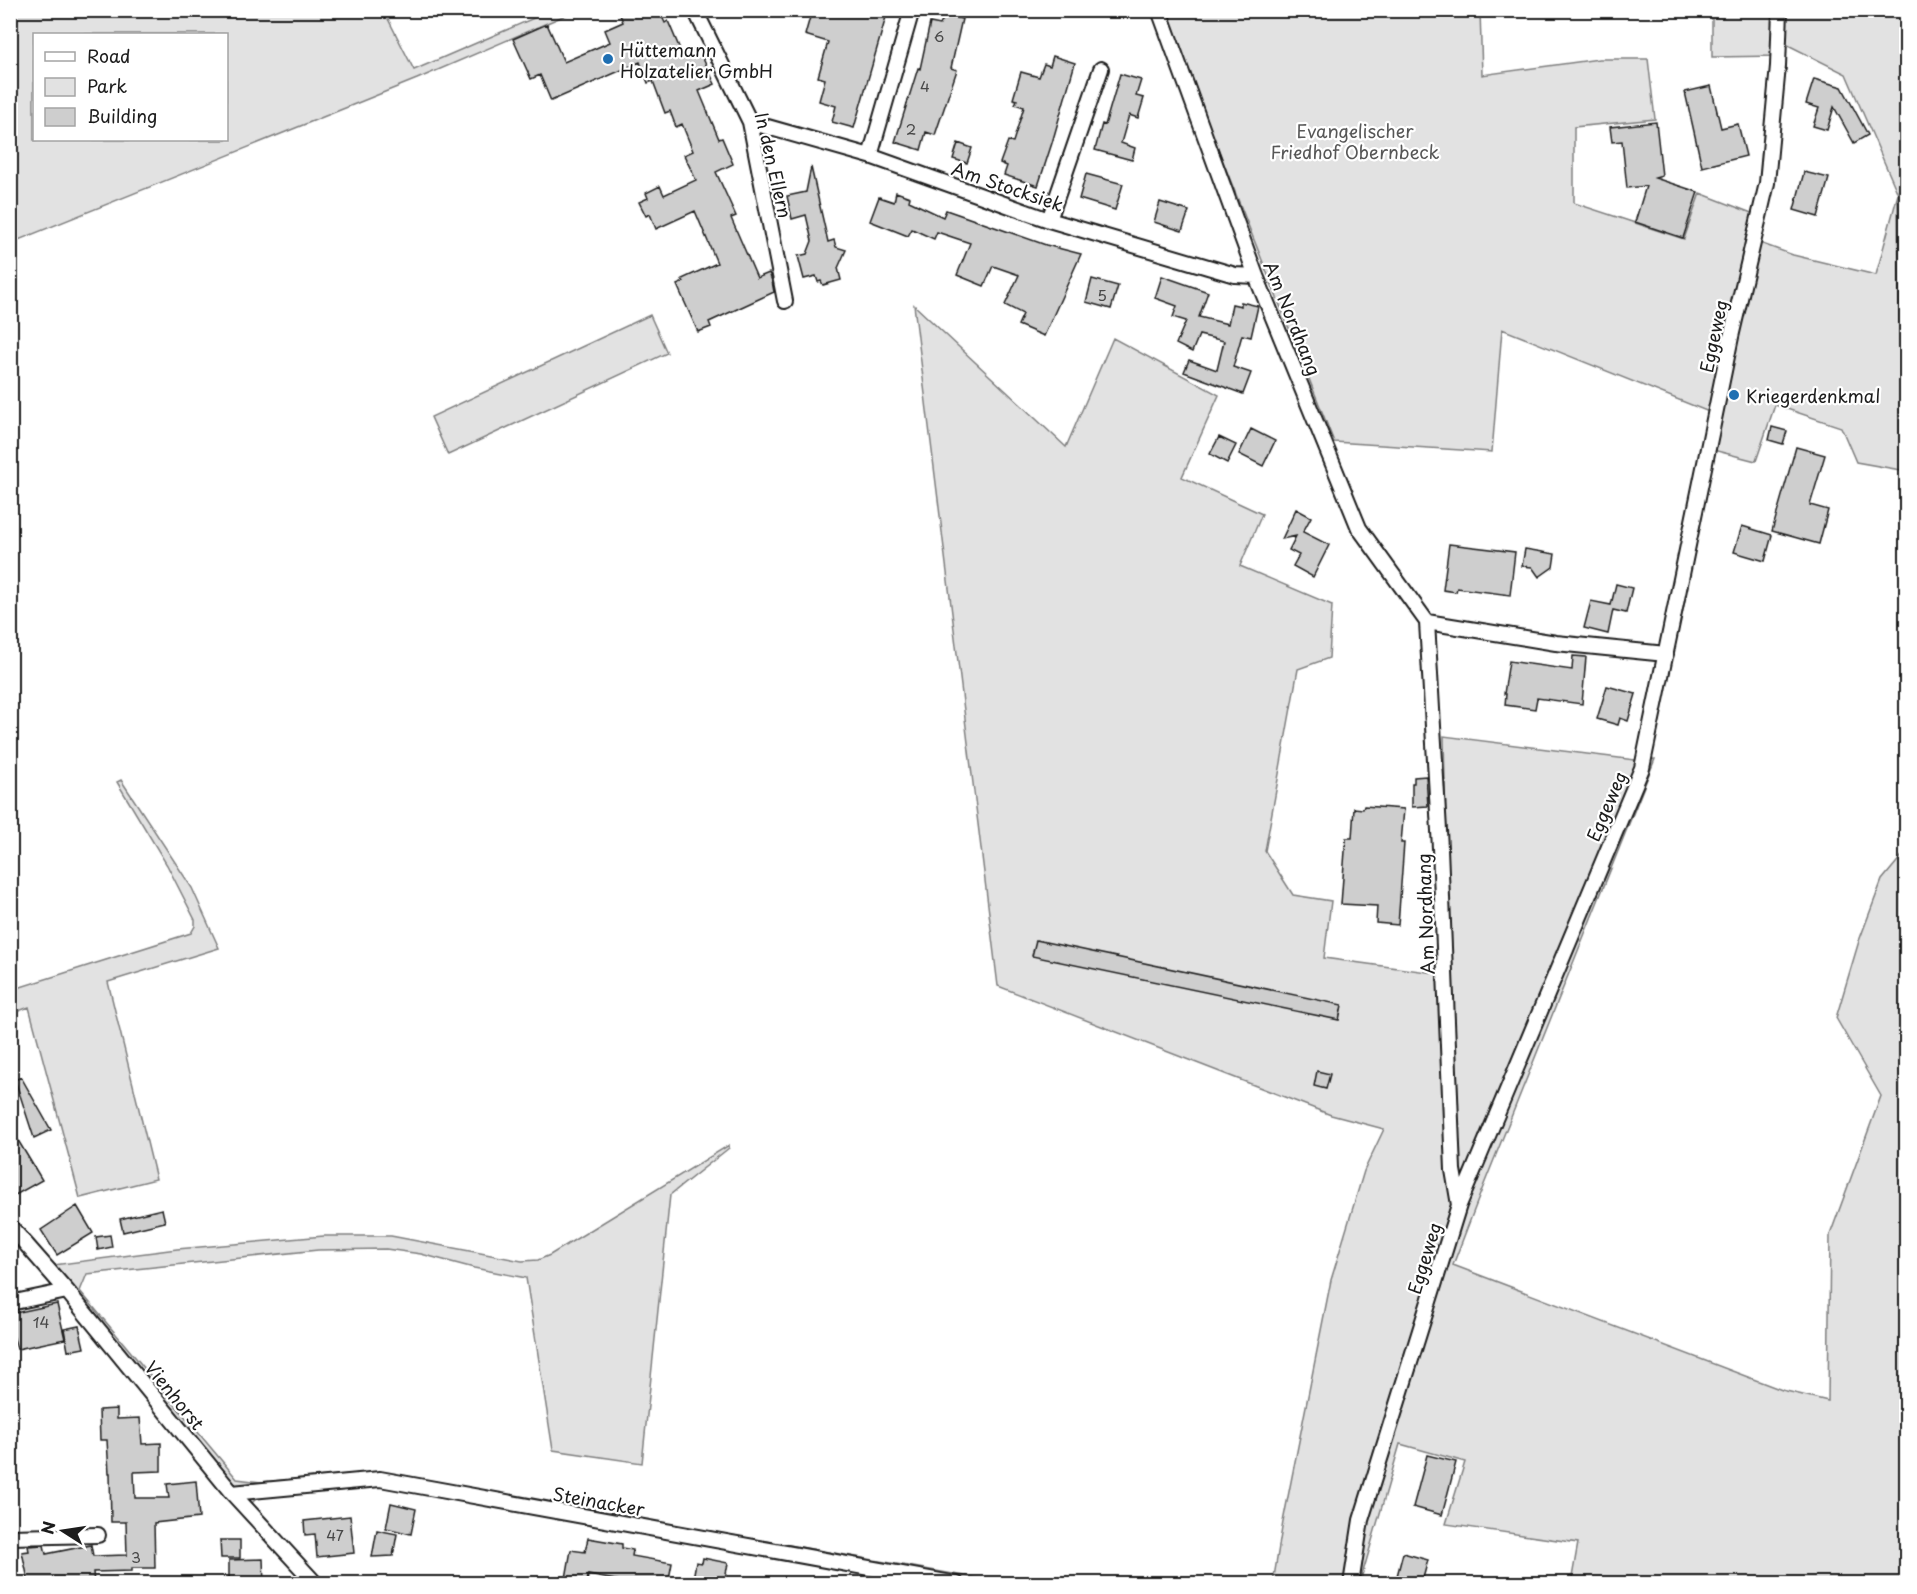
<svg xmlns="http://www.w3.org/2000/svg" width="1917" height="1594" viewBox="0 0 1917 1594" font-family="'Playpen Sans',sans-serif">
<rect width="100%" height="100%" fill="#fff"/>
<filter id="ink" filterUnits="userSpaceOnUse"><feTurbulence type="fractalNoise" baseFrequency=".0167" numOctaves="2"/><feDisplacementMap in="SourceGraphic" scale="12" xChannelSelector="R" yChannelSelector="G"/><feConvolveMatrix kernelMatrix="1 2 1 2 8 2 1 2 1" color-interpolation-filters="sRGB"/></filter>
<g filter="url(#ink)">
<path fill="#e2e2e2" stroke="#7f7f7f" stroke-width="1.5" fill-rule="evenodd" d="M11,10L384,11L414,70L550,11H575L417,79L11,243ZM226,34V140H34V34Z
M1167,11H1480L1482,75L1599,59H1648L1655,119L1574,127V203L1684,239L1700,193L1762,217L1757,242L1793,255L1876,275L1898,194L1846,74L1780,41L1779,56L1712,57V11H1906V198L1898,195L1901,470L1856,462L1841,427L1775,405L1756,461L1713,450L1719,416L1502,329L1492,452L1334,442L1182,58Z
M914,305L1066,447L1113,338L1219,395L1182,477L1262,514L1240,566L1332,605L1329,658L1298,669L1265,851L1293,895L1331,901L1324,958L1449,975L1444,736L1635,760L1655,759L1481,1192L1453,1265L1782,1390L1828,1401L1830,1235L1881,1096L1836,1018L1859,941L1882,880L1906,851V1583H1571L1578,1543L1446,1524L1465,1462L1400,1444L1361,1579L1375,1583H1273L1283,1522L1331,1280L1364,1171L1384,1129L1331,1115L998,986Z
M650,315L667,353L448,455L431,417Z
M121,780L192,888L219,948L108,982L156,1179L80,1198L29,1007L11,1014V990L191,933L195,926V920L167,865L117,782Z
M729,1145V1148L670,1195L642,1463L553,1450L526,1278L474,1268L421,1254L386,1249L318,1250L87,1274L80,1291L237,1479L261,1482L374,1472L1004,1583H907L378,1483L258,1497L251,1504L53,1265L177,1249L324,1236H391L522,1261L538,1260L550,1255Z"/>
<path fill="#cecece" stroke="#1c1c1c" stroke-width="1.5" d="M618,10H659L665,23L668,21L682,54L698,48L715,84L699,91L719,139L722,138L733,164L716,172L736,216L731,218L757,278L769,273L772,281L774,292L709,322L711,327L698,332L677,285L684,282L682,279L717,263L695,211L656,229L650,214L646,216L639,202L648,198L646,193L660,186L664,195L696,180L684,155L693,151L682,124L676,127L670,111L665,113L653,81L648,83L640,62L551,101L540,75L531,79L513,39L547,24L564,62L610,42L605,30L623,22Z
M812,10H888L854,128L832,122L836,106L819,101L825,79L818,77L828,42L805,35Z
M945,15L962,19L951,68L957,70L935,135L926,132L921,150L895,142L918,68L920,69L930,23L940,25Z
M1053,56L1075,63L1052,143L1038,186L1004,175L1007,166L1000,163L1008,141L1013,142L1024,107L1015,104L1017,100L1013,99L1021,72L1039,77L1044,64L1050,66Z
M1120,74L1141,80L1136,96L1144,98L1138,118L1129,115L1121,143L1135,148L1132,160L1095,150L1102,124L1105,125Z
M1814,79L1842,87L1868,135L1854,143L1834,107L1827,130L1813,126L1819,108L1806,104Z
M1711,86L1721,128L1738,124L1746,156L1702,167L1685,92Z
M1656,122L1662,176L1655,178L1698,192L1683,238L1635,222L1646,186L1627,188L1622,141L1612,142L1610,127Z
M958,143L972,148L967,163L953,159Z
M811,167L828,242L834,240L836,247L846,250L838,268L841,280L823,285L821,281L818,282L816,276L804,279L798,256L807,254L812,241L806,215L792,219L787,196L806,192Z
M1804,172L1829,178L1818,217L1794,210Z
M1086,174L1123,184L1115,210L1079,199Z
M896,192L910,197L909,201L943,217L946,210L1046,245L1081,254L1044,336L1018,325L1023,314L1005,305L1019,275L993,266L984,286L957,275L970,243L937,232L934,239L912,229L908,236L870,221L879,197L894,202Z
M1160,202L1189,211L1182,231L1154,222Z
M1162,276L1208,292L1199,317L1228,324L1232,304L1241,306V302L1258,306L1251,337L1242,335L1233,367L1251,373L1243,394L1184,372L1189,360L1217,370L1224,341L1199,335L1192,352L1176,344L1186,321L1173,317L1177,306L1155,298Z
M1092,279L1118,286L1111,309L1086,302Z
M1772,427L1787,431L1783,444L1769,440Z
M1251,429L1275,441L1263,466L1239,454Z
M1219,437L1236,445L1227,463L1210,454Z
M1796,447L1825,455L1810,505L1828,510L1819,544L1772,531Z
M1296,509L1311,517L1303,532L1329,545L1313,577L1293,566L1299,555L1289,550L1296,536L1282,539Z
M1742,526L1772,535L1765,561L1734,552Z
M1449,544L1515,552L1510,595L1457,588L1456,592L1443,590Z
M1525,549L1555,554L1553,567L1539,577L1532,567L1522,566Z
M1616,584L1632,588L1626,613L1613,610L1608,634L1584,628L1591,601L1611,605Z
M1573,656L1586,657L1582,704L1537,698L1535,709L1505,705L1506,694H1504L1509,661L1572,670Z
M1607,686L1636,694L1628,721L1620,718L1618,725L1597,719Z
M1426,776L1428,806L1412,807V783H1414V777Z
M1364,806L1404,809L1401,843H1404L1398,925L1376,923L1377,906L1341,904L1346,838H1352L1354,808L1363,809Z
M1036,940L1342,1005L1339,1020L1032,956Z
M1317,1071L1330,1074L1326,1089L1314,1086Z
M21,1077L51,1130L34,1138L15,1080Z
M10,1127L42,1180L10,1198Z
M77,1206L93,1233L57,1255L41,1230Z
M162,1209L165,1222L123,1232L120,1219Z
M110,1235L112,1247L98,1250L96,1237Z
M57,1304L65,1339L17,1349L13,1335L10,1336V1314Z
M79,1326L84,1348L68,1351L64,1329Z
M117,1409V1419L140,1418L142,1444L161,1443V1471L134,1472L135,1498H169L167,1484L196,1481L199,1518L154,1523L155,1568H132V1571L93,1572L94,1584H80L79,1580L73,1582L72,1580L57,1583V1580L29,1584L22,1552L29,1551L28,1546L44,1545L46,1554L91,1545L93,1556L127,1555L126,1522H111L110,1473H109L107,1440H100L99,1410Z
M1427,1455L1456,1462L1442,1515L1413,1507Z
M391,1503L416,1509L411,1534L386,1528Z
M350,1516L354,1553L317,1557L315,1534L305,1535L304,1521Z
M377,1530L397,1534L393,1556L372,1557Z
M588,1538L622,1544V1548L633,1550L632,1556L672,1563L668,1584H637L588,1575L587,1584H565L571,1550L585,1552Z
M220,1540H240V1558H221Z
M1403,1553L1428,1560L1422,1582L1397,1576Z
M703,1558L728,1563L724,1584H698L699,1580L693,1579L696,1562L702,1563Z
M263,1559L264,1584H229V1560Z"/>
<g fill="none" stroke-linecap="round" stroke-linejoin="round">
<g stroke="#1c1c1c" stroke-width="18">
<path id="minor" d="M695,10L750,122L785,301
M1159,10L1256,276L1359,528L1427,622L1440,848L1453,1170L1459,1205
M750,122L870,156L1049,220L1235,275L1256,276
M870,156L912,10
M1049,220L1101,69
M1427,622L1556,643L1666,654
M10,1226L67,1291L232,1493L316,1584
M10,1303L67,1291
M232,1493L380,1479L957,1584
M10,1537L98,1535
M1351,1584L1361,1520L1459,1205L1642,768L1731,337L1767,183L1778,66L1780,10"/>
</g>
<use href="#minor" stroke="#fff" stroke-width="14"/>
</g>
</g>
<g fill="#1f6fb2" stroke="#fff" stroke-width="2">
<circle cx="608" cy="59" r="6"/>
<circle cx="1734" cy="395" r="6"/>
</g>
<g text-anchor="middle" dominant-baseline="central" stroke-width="4.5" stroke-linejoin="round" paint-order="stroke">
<g font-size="15" fill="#484848">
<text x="939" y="35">6</text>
<text x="925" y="85">4</text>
<text x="911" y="128">2</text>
<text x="1102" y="294">5</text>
<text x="41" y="1321">14</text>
<text x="335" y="1534">47</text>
<text x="136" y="1556">3</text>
</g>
<g font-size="18" fill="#1c1c1c" stroke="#fff" text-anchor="start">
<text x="620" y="49">Hüttemann<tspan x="620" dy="21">Holzatelier GmbH</tspan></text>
<text x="1746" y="395">Kriegerdenkmal</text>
</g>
<g font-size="18" fill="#575757" stroke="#fff">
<text x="1355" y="130">Evangelischer<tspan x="1355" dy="21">Friedhof Obernbeck</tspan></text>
</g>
<g font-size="18" fill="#1c1c1c" stroke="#fff">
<text transform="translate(774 165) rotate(77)">In den Ellern</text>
<text transform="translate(1008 186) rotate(19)">Am Stocksiek</text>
<text transform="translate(1293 318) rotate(68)">Am Nordhang</text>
<text transform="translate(1713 336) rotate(-78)">Eggeweg</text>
<text transform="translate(1606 806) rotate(-67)">Eggeweg</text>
<text transform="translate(1425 914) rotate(-92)">Am Nordhang</text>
<text transform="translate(1424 1258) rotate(-73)">Eggeweg</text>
<text transform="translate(175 1395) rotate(51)">Vienhorst</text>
<text transform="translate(599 1501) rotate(10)">Steinacker</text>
</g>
</g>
<rect width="1917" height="1594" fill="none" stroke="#fff" stroke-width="36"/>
<rect x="18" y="18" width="1881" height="1558" fill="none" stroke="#1c1c1c" stroke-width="2" filter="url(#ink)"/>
<rect x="33" y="33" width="195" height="108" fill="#ffffff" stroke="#a4a4a4" stroke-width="1.5"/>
<rect x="45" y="52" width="30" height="9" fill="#ffffff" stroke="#a4a4a4" stroke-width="1.5"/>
<text x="87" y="63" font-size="18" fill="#1c1c1c">Road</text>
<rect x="45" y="78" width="30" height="18" fill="#e2e2e2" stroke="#a4a4a4" stroke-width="1.5"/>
<text x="87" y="93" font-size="18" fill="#1c1c1c">Park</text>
<rect x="45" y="108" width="30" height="18" fill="#cecece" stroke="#a4a4a4" stroke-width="1.5"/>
<text x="87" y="123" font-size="18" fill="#1c1c1c">Building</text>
<g transform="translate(63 1531) rotate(282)" stroke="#ffffff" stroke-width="4.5" paint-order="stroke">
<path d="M0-4.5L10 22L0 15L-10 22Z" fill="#1c1c1c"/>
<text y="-9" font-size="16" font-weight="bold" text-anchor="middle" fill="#1c1c1c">N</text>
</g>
</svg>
